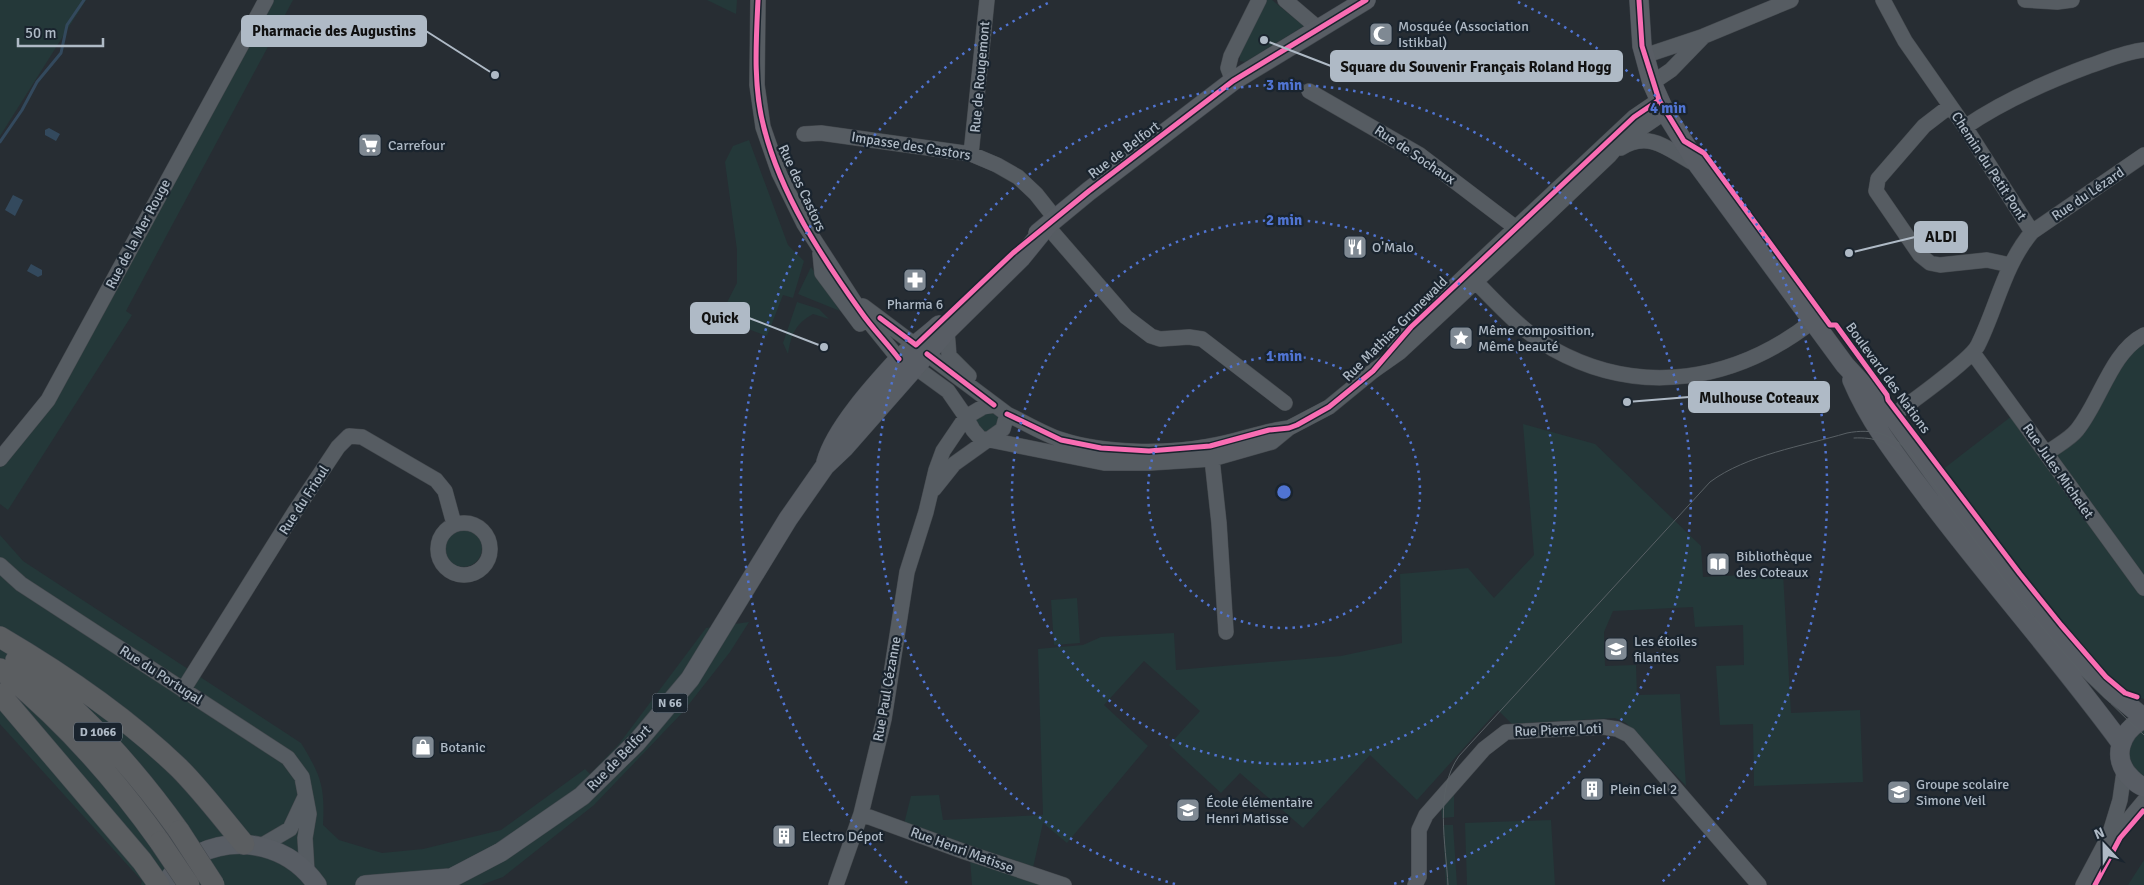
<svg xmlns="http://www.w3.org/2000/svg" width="2144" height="885" viewBox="0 0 2144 885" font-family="Signika,sans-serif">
<rect width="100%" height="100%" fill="#272d33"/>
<path fill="#243839" d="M0,0H86L0,136Z
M272,0H293L126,311L132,315L8,510L0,504V466L53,401Z
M707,0H737L736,14Z
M1264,0H1272L1304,26L1245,62L1240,61V53Z
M749,140L788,245L804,261L793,298L783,295L767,336L719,318L737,283V250L725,162L733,146Z
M811,267L840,311L798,294Z
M797,302L819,309L829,319L813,314C795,324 791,335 788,354L783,343Z
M2144,335V699L2125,693L2091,660L2020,574L1942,470L2017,412L2046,453L2076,431Z
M994,405L1005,423L980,438L974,411Z
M1523,424L1595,444L1701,546L1703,577L1783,573L1791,713L1860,710L1863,782L1754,786L1753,724L1720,725L1716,666L1744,665L1743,625L1695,627L1693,607L1613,611L1604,632L1605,666L1636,665L1637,695L1680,694L1686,786L1626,723L1615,718L1512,724L1498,710L1417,800L1370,755L1303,828L1240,773L1221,793L1169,745L1200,711L1144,661L1104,705L1148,746L1067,843L1043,823L1030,881L1042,885H972L969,847L904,824L911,796L939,795L943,820L1043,815L1038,649L1083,645L1101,637L1174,633L1176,670L1341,656L1402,643L1400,574L1468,568L1494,598L1534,555Z
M444 548a19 19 0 1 1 38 0a19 19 0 1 1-38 0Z
M0,535L23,561L301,743C321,776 325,786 323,825L339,840L382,853L423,849L501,830L585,769L590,774L619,744L706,628L749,622L730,652L682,713L594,805L503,877L481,885H141L142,881L0,724Z
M1077,598L1080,643L1054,645L1051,600Z
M2144,729V779L2129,764C2127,744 2128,742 2144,729Z
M1454,788V817L1442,818L1441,803Z
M1551,820L1555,885H1467L1465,823Z
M1443,825H1453L1457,885H1446Z
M2144,860V885H2128Z"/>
<path fill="#33495d" d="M49,128L60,134L56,141L45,135V130Z
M13,195L23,200L15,216L5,210Z
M31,264L42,270V275L38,277L27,271Z"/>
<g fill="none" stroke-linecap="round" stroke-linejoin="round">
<path stroke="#33495d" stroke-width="3" d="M0,142L22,110L37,82L61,53L67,25L84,0"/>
<g stroke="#44494e" stroke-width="16">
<path id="minor" d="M758,0L757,85L763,127L779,173L804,224L861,312L899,359L915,367L948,391L966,417L973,430L980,438L1104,463H1150L1212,459L1272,442L1289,428L1329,407L1373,371L1400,352L1545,217L1609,156L1621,142L1665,112
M1285,0L1319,29
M2025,0L2057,2L2072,0
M1704,36L1791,0
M1644,56L1704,36L1671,70L1652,83
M1233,81L1228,68L1231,56L1259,0
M1309,91L1420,155L1516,228
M1950,106L1924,126L1878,179L1876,191L1920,255L1930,263L1940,265L1987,260L2010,265
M1965,127C2003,101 2046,82 2089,66C2107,60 2125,52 2144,50
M804,134L821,133L971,154L997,165L1018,177L1036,194L1055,218
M1621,148C1651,129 1671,152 1697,165
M971,154L987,0
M1047,226L1126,317L1151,336L1160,339L1189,337L1202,339L1285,403
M2032,232L2144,155
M820,253L822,273L860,324
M1470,276C1496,302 1521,331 1553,349C1641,398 1736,381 1813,321
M863,306L1007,414L1003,429L954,464L934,489
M947,331L949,356L969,376
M1395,345L1411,327L1473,268L1634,117L1659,100
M1973,353L2144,588
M1007,414C1024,422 1043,434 1062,440C1105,454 1166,454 1210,446C1237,442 1262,431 1289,428
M1883,421C1899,412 1972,359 1978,345C1997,307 2004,265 2032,232L1965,127L1905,41L1883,0
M1211,450L1219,523L1226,632
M2047,453C2056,446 2070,439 2077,430C2100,402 2111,352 2144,335
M0,459L48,400L266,0
M438 549a26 26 0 1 1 52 0a26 26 0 1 1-52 0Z
M0,565L21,584L288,758L302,777L309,814L305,838L307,872
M183,690L294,513L338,447L349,436L362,437L436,480L445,491L454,524
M861,814L965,852L1064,885
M2109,836L2129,819L2144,801
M261,846L290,829L305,797
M836,885L861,814L884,719L907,572L926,512L936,470L943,451L966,417L983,407L994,405
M1415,885L1419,877V830L1426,815L1484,749L1506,732L1603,727L1617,729L1629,735L1759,885
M2083,885L2109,836L2120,800L2124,772"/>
</g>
<g stroke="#444a50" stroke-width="20">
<path id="major" d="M1639,0L1642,46L1652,83L1665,112L1698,165L1845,365L1892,416L1984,543L2055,631L2084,665L2111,691L2144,718
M1038,233L1089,191L1233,81L1366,0
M1852,380C1871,425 1901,462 1930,501C1992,583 2060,660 2121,743
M826,462C835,429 875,385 898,360C911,347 926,337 939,325
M2144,719C2121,730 2110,758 2131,778C2135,782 2138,785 2144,787
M164,885C173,873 183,861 198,854C240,834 290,846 317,885
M365,885L450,878
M438,885L501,852L582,796L637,742L690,679L788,519L825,466L845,447L947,331L1021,258L1047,226"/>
</g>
<g stroke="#43494f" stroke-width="22">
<path id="highway" d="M0,637C63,674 126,717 179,768C202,791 223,819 244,844
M16,660C81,709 132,765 179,831
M0,669C62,719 114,777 160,842
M0,694L142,861L159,885"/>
</g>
<use href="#minor" stroke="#565c62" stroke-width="15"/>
<use href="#major" stroke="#585d64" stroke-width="19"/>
<use href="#highway" stroke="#5b5e61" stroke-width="21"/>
<path stroke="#596065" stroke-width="1" d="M1854,438C1874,437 1890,442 1904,456
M1448,885C1446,844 1434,791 1459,756L1710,482C1746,455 1803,446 1847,433C1873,428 1891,434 1910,452C1982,550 2053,653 2144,735"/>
<g stroke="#43494f" stroke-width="22" stroke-linecap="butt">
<path id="highway-bridge" d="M179,831L214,885
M160,842L189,885"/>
</g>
<use href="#highway-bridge" stroke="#5b5e61" stroke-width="21"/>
<g stroke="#1a242e" stroke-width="8">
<path id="cycleway" d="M758,0C756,42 753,87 764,128C781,195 821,256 861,312C872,328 887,343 899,359
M1639,0L1642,46L1659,100L1684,141L1704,153L1830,325H1836L1887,395L1888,400L2020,574L2061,625L2106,677L2125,693L2137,697
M880,318L916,345L1013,253L1089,191L1233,81L1366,0
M927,354L994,405
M1007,414L1061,440L1101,448L1149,451L1210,446L1269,430L1289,428L1297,425L1329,407L1373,371L1411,327L1634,117L1659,100
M2095,885L2120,838L2143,811"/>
</g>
<use href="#cycleway" stroke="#f96db3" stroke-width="5"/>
</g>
<g fill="none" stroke="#5074d2" stroke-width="2.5" stroke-dasharray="2.5 5">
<circle cx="1284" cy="492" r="136"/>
<circle cx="1284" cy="492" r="272"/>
<path d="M1175 884A407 407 0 1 1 1393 884"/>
<path d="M907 883A543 543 0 0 1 1050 2M1518 2A543 543 0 0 1 1661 883"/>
</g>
<defs>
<g id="mosque-square" transform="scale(1.25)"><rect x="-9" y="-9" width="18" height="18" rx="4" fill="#7f8993" stroke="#1a242e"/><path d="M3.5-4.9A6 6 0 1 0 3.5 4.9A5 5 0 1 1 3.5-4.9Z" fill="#fff"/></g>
<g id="supermarket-square" transform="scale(1.25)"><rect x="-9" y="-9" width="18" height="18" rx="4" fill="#7f8993" stroke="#1a242e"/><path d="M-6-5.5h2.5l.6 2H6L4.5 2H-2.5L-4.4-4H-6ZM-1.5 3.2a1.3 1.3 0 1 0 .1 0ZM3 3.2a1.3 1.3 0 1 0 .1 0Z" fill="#fff"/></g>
<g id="restaurant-square" transform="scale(1.25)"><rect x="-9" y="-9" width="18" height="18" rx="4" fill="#7f8993" stroke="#1a242e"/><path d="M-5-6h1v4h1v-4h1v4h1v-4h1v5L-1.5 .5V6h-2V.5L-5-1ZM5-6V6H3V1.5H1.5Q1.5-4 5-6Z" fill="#fff"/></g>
<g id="pharmacy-square" transform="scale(1.25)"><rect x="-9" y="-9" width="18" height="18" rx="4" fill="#7f8993" stroke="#1a242e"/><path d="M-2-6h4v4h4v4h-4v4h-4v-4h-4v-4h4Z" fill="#fff"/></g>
<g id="sight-square" transform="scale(1.25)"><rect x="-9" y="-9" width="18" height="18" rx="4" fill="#7f8993" stroke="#1a242e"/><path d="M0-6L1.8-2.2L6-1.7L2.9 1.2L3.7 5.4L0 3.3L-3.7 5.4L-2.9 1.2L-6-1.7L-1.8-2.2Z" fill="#fff"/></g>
<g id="library-square" transform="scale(1.25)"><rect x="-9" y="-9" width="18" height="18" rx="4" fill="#7f8993" stroke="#1a242e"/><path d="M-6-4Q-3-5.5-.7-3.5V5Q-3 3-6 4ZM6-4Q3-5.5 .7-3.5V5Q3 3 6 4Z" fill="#fff"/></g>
<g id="school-square" transform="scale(1.25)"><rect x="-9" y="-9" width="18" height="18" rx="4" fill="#7f8993" stroke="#1a242e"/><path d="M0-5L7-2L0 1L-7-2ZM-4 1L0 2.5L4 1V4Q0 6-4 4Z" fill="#fff"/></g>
<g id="shop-square" transform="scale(1.25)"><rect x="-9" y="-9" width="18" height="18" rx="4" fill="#7f8993" stroke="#1a242e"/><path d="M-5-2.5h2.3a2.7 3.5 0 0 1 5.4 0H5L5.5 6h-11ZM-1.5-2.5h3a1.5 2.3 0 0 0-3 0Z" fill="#fff"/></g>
<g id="building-square" transform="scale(1.25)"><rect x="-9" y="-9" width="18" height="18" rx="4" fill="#7f8993" stroke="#1a242e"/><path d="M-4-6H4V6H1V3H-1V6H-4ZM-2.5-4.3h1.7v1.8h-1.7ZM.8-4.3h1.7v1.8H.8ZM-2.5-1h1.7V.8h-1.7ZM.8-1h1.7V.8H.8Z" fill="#fff"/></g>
</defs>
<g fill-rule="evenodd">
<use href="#mosque-square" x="1381" y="34"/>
<use href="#supermarket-square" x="370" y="145"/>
<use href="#restaurant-square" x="1355" y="247"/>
<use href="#pharmacy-square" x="915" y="280"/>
<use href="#sight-square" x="1461" y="338"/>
<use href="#library-square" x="1718" y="564"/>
<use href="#school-square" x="1616" y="649"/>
<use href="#shop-square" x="423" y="747"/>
<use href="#building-square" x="1592" y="789"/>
<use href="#school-square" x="1899" y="792"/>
<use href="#school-square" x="1188" y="810"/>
<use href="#building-square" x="784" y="836"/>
</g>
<g text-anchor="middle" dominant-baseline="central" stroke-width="4.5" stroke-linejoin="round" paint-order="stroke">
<g fill="#1a242e" stroke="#828d98" stroke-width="1">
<rect x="652.5" y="693.5" width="35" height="19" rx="4"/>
<rect x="74" y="722.5" width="48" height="19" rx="4"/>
</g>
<g font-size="12" font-weight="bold" fill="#afbac6">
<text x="670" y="703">N 66</text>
<text x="98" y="732">D 1066</text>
</g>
<g font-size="14" fill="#afbac6" stroke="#1a242e" text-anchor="start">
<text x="1398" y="26">Mosquée (Association<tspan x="1398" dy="16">Istikbal)</tspan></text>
<text x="388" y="145">Carrefour</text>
<text x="1372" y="247">O'Malo</text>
<text x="915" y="304" text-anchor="middle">Pharma 6</text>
<text x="1478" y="330">Même composition,<tspan x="1478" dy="16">Même beauté</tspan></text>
<text x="1736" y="556">Bibliothèque<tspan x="1736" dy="16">des Coteaux</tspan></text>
<text x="1634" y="641">Les étoiles<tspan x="1634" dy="16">filantes</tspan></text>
<text x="440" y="747">Botanic</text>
<text x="1916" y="784">Groupe scolaire<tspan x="1916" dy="16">Simone Veil</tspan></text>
<text x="1610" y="789">Plein Ciel 2</text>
<text x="1206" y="802">École élémentaire<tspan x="1206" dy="16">Henri Matisse</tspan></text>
<text x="802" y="836">Electro Dépot</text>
</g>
<g font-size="14" fill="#afbac6" stroke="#1a242e">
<text transform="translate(980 77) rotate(-85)">Rue de Rougemont</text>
<text transform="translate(911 146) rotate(9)">Impasse des Castors</text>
<text transform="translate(1124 150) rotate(-37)">Rue de Belfort</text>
<text transform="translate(1415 155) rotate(34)">Rue de Sochaux</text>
<text transform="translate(1989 166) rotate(57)">Chemin du Petit Pont</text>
<text transform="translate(802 188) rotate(65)">Rue des Castors</text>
<text transform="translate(2088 194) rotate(-34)">Rue du Lézard</text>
<text transform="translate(138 234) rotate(-62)">Rue de la Mer Rouge</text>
<text transform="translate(1395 329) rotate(-45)">Rue Mathias Grunewald</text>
<text transform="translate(1888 378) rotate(54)">Boulevard des Nations</text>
<text transform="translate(2058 471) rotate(55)">Rue Jules Michelet</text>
<text transform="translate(304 500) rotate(-57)">Rue du Frioul</text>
<text transform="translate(161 675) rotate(33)">Rue du Portugal</text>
<text transform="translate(887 689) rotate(-80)">Rue Paul Cézanne</text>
<text transform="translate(1558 730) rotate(-2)">Rue Pierre Loti</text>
<text transform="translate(619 758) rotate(-46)">Rue de Belfort</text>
<text transform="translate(962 850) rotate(20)">Rue Henri Matisse</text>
</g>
</g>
<circle cx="1284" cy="492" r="8" fill="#5074d2" stroke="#1a242e" stroke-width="2.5"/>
<g font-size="15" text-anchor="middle" font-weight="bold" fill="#5074d2" stroke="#1a242e" stroke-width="4.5" stroke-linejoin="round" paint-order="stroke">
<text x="1284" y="90">3 min</text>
<text x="1668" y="113">4 min</text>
<text x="1284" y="225">2 min</text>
<text x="1284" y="361">1 min</text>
</g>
<path fill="none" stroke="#afbac6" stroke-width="2" d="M495 75L426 31M1264 40L1331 66M1849 253L1915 237M824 347L749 318M1627 402L1689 397"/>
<g fill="#afbac6" stroke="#1a242e" stroke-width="2">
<circle cx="495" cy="75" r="5"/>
<circle cx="1264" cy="40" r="5"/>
<circle cx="1849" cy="253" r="5"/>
<circle cx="824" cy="347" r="5"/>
<circle cx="1627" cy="402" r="5"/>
</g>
<g fill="#afbac6" stroke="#afbac6" stroke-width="2">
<rect x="242" y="16" width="184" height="30" rx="5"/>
<rect x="1331" y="51" width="291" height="30" rx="5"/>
<rect x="1915" y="222" width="52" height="30" rx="5"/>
<rect x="691" y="303" width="58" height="30" rx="5"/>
<rect x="1689" y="382" width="140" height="30" rx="5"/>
</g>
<g font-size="15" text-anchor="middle" font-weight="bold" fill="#111">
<text x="334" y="36">Pharmacie des Augustins</text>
<text x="1476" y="72">Square du Souvenir Français Roland Hogg</text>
<text x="1941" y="242">ALDI</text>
<text x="720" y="323">Quick</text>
<text x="1759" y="403">Mulhouse Coteaux</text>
</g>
<g transform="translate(2104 845) rotate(338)" stroke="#1a242e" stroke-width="4" paint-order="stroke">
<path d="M0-4L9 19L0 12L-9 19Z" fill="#afbac6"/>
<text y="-8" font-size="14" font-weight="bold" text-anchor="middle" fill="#afbac6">N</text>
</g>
<path d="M18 38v8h85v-8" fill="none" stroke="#afbac6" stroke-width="2.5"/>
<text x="25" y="38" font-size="15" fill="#afbac6" stroke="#1a242e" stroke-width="4" paint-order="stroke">50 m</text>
</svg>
